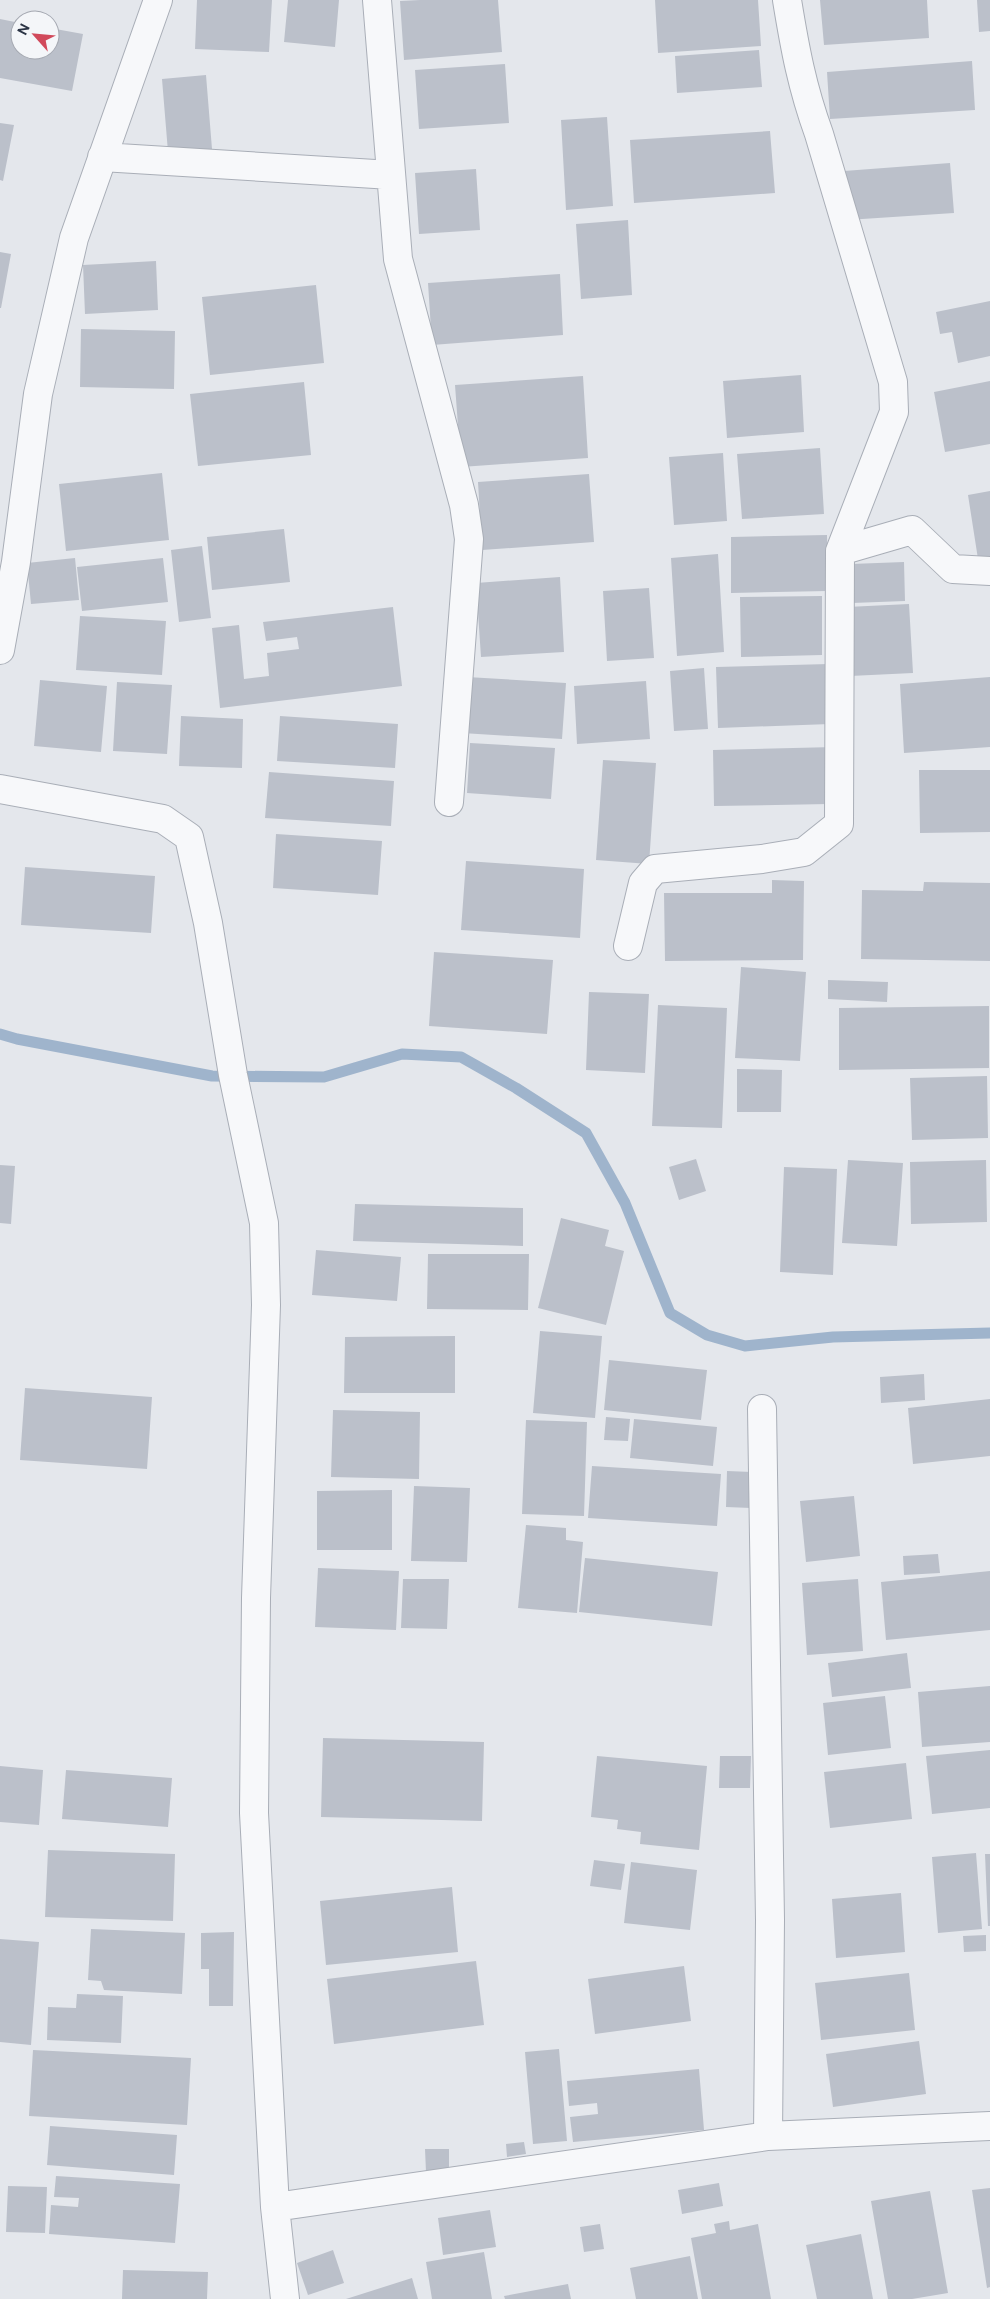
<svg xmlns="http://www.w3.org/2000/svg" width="990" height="2299" viewBox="0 0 990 2299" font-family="'DM Sans',sans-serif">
<rect width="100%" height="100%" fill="#e4e7ec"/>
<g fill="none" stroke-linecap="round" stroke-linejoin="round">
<path stroke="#9fb4cc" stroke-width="11" d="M0,1034L17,1039L212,1076L324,1077L402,1054L461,1057L516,1088L586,1133L625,1203L670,1313L707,1335L745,1346L833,1337L990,1333"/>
</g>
<path fill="#bbc0ca" d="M197,0H272L269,52L195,49Z
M288,0H339L335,47L284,42Z
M420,0H498L502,52L404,60L400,1Z
M655,0H758L761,46L658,53Z
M820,0H927L929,38L824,45Z
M977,0H990V31L979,32Z
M0,19L20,23V50H50V28L83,34L72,91L0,78Z
M759,50L762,87L677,93L675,56Z
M972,61L975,110L830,119L827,72Z
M505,64L509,123L419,129L415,70Z
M206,75L212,149L168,152L162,79Z
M607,117L613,206L566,210L561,120Z
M0,123L14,125L3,181L0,180Z
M770,131L775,193L634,203L630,140Z
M950,163L954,213L847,220L844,171Z
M476,169L480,230L419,234L415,173Z
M628,220L632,295L581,299L576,224Z
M0,252L11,254L1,308H0Z
M156,261L158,310L85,314L83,265Z
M560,274L563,335L432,345L428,283Z
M316,285L324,363L210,375L202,297Z
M990,301V356L958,363L952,332L940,334L936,312Z
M81,329L175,331L174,389L80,387Z
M801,375L804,432L727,438L723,381Z
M583,376L588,458L461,467L455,385Z
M990,381V444L945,452L934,392Z
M304,382L311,455L198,466L190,394Z
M820,448L824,514L742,519L737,454Z
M723,453L727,521L674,525L669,457Z
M162,473L169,540L66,551L59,484Z
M589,474L594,542L482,550L478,482Z
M990,491V557L978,559L968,495Z
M284,529L290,582L212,590L207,537Z
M827,535L828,591L731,593V537Z
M202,546L211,618L179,622L171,550Z
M718,554L724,652L677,656L671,558Z
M75,558L79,600L31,604L27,563Z
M163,558L168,602L82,611L77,567Z
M904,562L905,601L852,603L851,564Z
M560,577L564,652L481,657L476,583Z
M649,588L654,658L607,661L603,591Z
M822,596V655L741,657L740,597Z
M909,604L913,673L850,676L847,607Z
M393,607L402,686L220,708L212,628L239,625L244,679L269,676L267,653L299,649L297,637L266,641L263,622Z
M80,616L166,621L162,675L76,670Z
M829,664L830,724L718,728L716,667Z
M704,668L708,729L674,731L670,671Z
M467,677L566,683L562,739L462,733Z
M990,677V747L904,753L900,684Z
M40,680L107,686L101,752L34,746Z
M646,681L650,739L577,744L574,686Z
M117,682L172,685L167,754L113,751Z
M181,716L243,719L242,768L179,766Z
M280,716L398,724L395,768L277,761Z
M470,743L555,748L551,799L467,793Z
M835,747L829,804L714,806L713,750Z
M603,760L656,763L649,864L596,860Z
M919,770H990V832L920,833Z
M269,772L394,781L391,826L265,818Z
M276,834L382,841L378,895L273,888Z
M466,861L584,869L580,938L461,930Z
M25,867L155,876L151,933L21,925Z
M772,880L804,881L803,960L665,961L664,893H772Z
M924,882L990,883V961L861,959L862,890L923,891Z
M434,952L553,960L547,1034L429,1026Z
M741,967L806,972L800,1061L735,1058Z
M828,980L888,982L887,1002L828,999Z
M589,992L649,994L645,1073L586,1070Z
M658,1005L727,1008L722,1128L652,1126Z
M989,1006V1068L839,1070V1008Z
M737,1069L782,1070L781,1112H737Z
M987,1076L988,1138L912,1140L910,1078Z
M696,1159L706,1191L679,1200L669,1167Z
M848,1160L903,1163L897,1246L842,1243Z
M986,1160L987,1222L911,1224L910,1162Z
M0,1165L15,1166L11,1224L0,1223Z
M784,1167L837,1169L833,1275L780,1272Z
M355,1204L523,1208V1246L353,1241Z
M561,1218L609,1230L605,1246L624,1251L606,1325L538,1308Z
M316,1250L401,1257L397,1301L312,1295Z
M428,1254H529L528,1310L427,1309Z
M540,1331L602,1336L595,1418L533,1413Z
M455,1336V1393H344L345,1337Z
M609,1360L707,1370L701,1420L604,1410Z
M924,1374L925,1400L881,1403L880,1377Z
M25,1388L152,1397L147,1469L20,1460Z
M990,1399V1456L913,1464L908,1408Z
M333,1410L420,1412L419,1479L331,1477Z
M606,1417L630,1419L628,1441L604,1440Z
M634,1419L717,1427L713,1466L630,1458Z
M526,1420L587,1422L584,1516L522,1514Z
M592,1466L721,1474L717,1526L588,1518Z
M727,1471L752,1472L751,1508L726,1507Z
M414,1486L470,1488L467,1562L411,1561Z
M392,1490V1550H317V1491Z
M854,1496L860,1556L806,1562L800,1501Z
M526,1525L566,1528V1540L583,1542L577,1613L518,1608Z
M938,1554L940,1573L904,1575L903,1556Z
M585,1558L718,1572L712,1626L579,1612Z
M318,1568L399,1571L396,1630L315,1627Z
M990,1571V1630L886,1640L881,1582Z
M403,1579H449L447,1629L401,1628Z
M858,1579L863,1651L807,1655L802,1583Z
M907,1653L911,1688L832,1697L828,1663Z
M990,1686V1742L922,1747L918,1692Z
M885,1696L891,1748L828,1755L823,1703Z
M323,1738L484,1742L482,1821L321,1817Z
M990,1750V1808L932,1814L926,1756Z
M597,1756L707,1766L699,1850L640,1844L641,1832L617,1829L618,1820L591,1817Z
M720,1756H751L750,1788H719Z
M906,1763L912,1819L830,1828L824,1772Z
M0,1766L43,1770L39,1825L0,1822Z
M66,1770L172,1778L168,1827L62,1819Z
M48,1850L175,1854L173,1921L45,1917Z
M976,1853L982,1929L938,1933L932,1857Z
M985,1854H990V1926H988Z
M594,1860L625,1864L621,1890L590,1886Z
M631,1862L697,1870L690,1930L624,1923Z
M452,1887L458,1952L326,1965L320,1901Z
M901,1893L905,1952L836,1958L832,1899Z
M91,1929L185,1933L182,1994L104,1990L101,1981L88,1980Z
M234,1932L233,2006H209V1969H201V1933Z
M986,1935V1951L964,1952L963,1936Z
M0,1939L39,1942L31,2045L0,2042Z
M476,1961L484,2025L334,2044L327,1979Z
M684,1966L691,2021L595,2034L588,1979Z
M909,1973L915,2030L821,2040L815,1983Z
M77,1994L123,1996L121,2043L47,2040L48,2007L76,2008Z
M919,2041L926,2094L833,2107L826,2054Z
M559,2049L567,2141L533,2144L525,2052Z
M33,2050L191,2058L187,2125L29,2116Z
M699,2069L704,2130L573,2142L570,2117L598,2114L597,2103L569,2106L567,2081Z
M50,2126L177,2135L174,2175L47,2165Z
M524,2142L526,2154L507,2157L506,2144Z
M425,2149H449V2171L426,2172Z
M56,2176L180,2184L175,2243L49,2234L51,2205L78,2207L79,2198L54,2197Z
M719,2183L723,2206L682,2214L678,2190Z
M8,2186L47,2187L45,2233L6,2232Z
M990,2188V2287L987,2288L972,2190Z
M930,2191L948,2293L912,2299H888L871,2201Z
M490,2210L496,2247L443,2255L438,2218Z
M729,2221L730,2230L758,2224L771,2299H702L691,2238L716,2233L714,2224Z
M600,2224L604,2249L584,2252L580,2227Z
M861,2234L873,2299H817L806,2245Z
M333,2250L344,2283L308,2295L297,2263Z
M484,2252L492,2299H432L426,2262Z
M690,2256L698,2299H636L630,2268Z
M123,2270L208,2272L207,2299H122Z
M412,2278L418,2299H346Z
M568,2284L571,2299H505L504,2296Z"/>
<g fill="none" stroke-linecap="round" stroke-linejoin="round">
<g stroke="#a9aeb7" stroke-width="30">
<path id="minor" d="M377,0L398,259L464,505L469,539L449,802
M102,157L391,175
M840,551L912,530L953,569L990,571
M0,650L16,562L38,394L74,238L158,0
M0,789L163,819L189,837L208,923L233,1075L264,1223L266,1305L256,1598L254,1813L275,2207L285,2299
M628,946L643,883L655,869L762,859L804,852L839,824L840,551L894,412L893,382L819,134C802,87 795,49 787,0
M762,1409L770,1920L768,2136
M275,2207L768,2136L990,2126"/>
</g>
<use href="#minor" stroke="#f7f8fa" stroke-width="28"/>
</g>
<g transform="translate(35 35) rotate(297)"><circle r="24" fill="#f4f6f9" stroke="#a4a8b1"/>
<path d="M0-4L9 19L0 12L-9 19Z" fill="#d1495b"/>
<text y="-8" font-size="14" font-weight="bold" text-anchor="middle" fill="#2b3445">N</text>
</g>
</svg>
